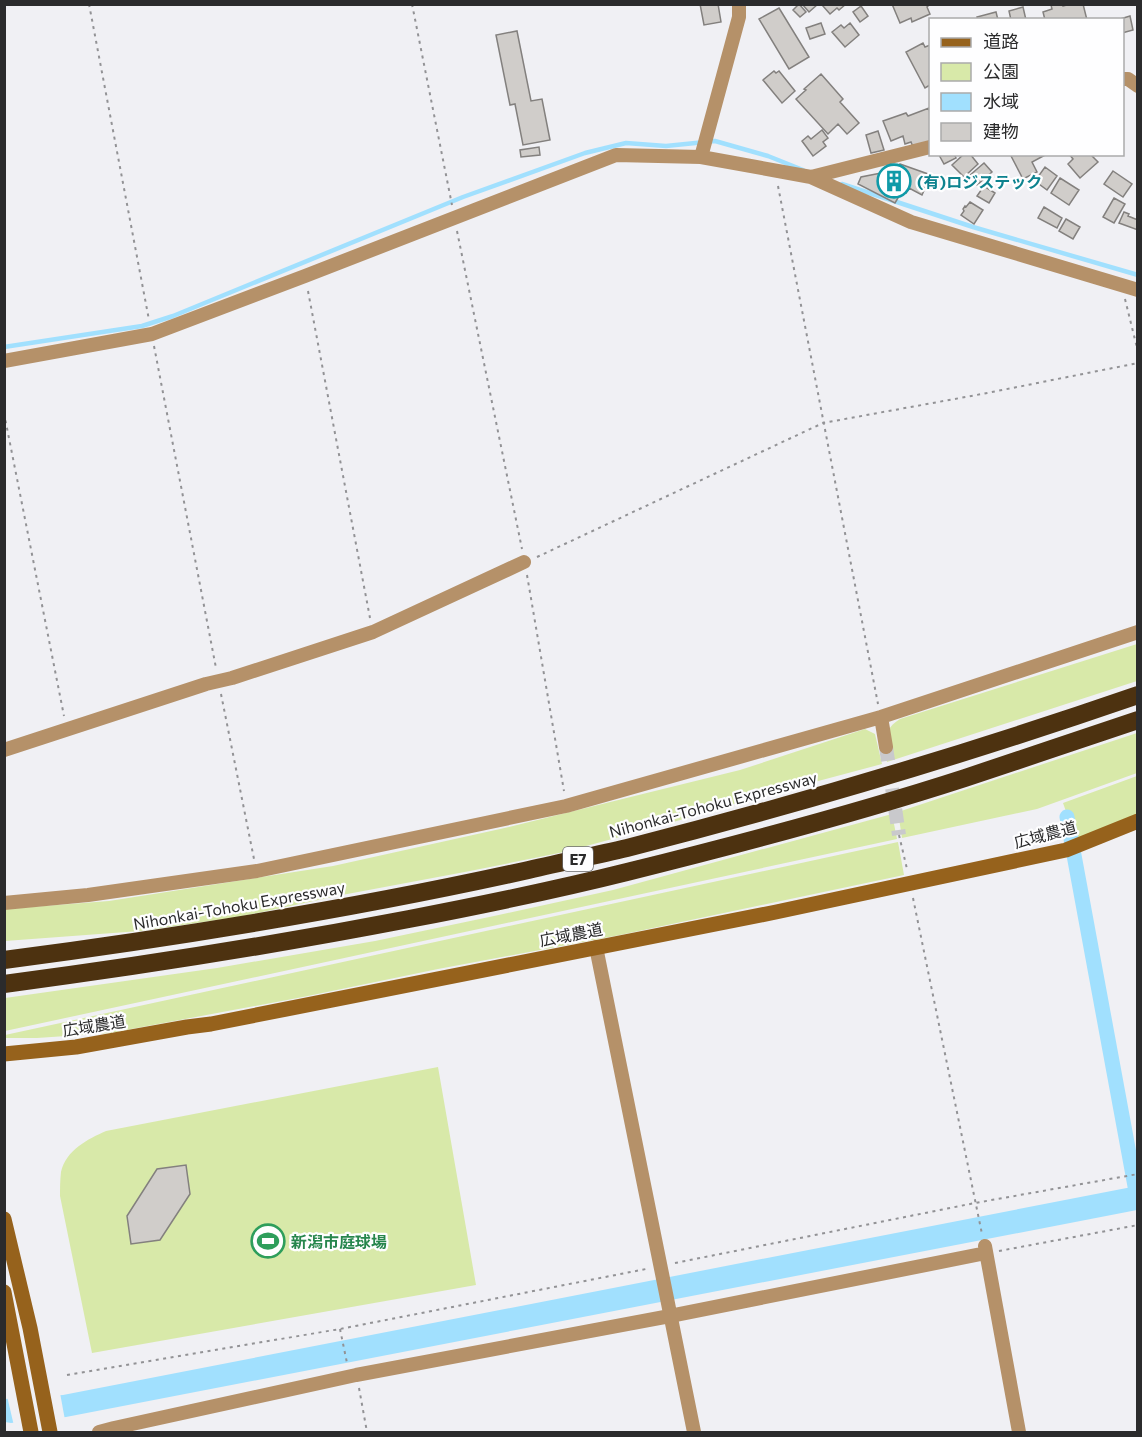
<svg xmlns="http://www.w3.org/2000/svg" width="1142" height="1437" viewBox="0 0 1142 1437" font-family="Commissioner,'Noto Sans JP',sans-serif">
<rect width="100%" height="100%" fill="#f0f0f4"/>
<path fill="#d8e9a9" d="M1137,644V681L887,762C882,745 883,729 900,719Z
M865,729L875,734L882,764L758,797L653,828L564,852L470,871L342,895L239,917L140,931L5,941V909L109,901L333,866L509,827L740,770Z
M1137,733V773L1037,809L902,838L898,812Z
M1137,776V816L1076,840L1063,803Z
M892,814L897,839L5,1031V998L217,968L375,941L494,916L613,890Z
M898,842L904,875L620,935L438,969L303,997L110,1033L37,1038H5V1035Z
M438,1067L476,1285L92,1353L60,1196C60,1189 60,1180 61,1172C66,1150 88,1139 106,1131Z"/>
<path fill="#a1e0fe" d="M1137,1186V1210L66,1417L11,1423L5,1422V1399L63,1395Z"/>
<path fill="#f0f0f4" d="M60,1393L65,1420L14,1426L7,1396Z"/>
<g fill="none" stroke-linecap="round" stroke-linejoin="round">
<path stroke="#a1e0fe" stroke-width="4.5" d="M842,184L973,227L1138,275
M4,347L142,326L173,316L463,197L585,153L626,143L666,146L715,141L768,156L803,170"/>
<path stroke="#a1e0fe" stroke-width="15" d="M1067,817L1137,1197"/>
</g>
<path fill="#d0cdca" stroke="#83807e" stroke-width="1.5" d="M700,4H718L721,22L704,25Z
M799,4L806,12L800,17L793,10Z
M802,4H818L809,12Z
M846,4L839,10L837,8L830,14L822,5Z
M892,4H930L927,7L930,14L912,22L911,18L900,23Z
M1062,4L1063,6L1070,4H1083L1087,20H1045L1043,12L1052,9L1051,5Z
M861,6L868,16L860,22L853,12Z
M1023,7L1026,20H1011L1009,11Z
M779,8L809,57L789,69L759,19Z
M996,12L998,20H978L977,17Z
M1130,16L1133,30L1122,33V20H1117Z
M821,23L825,34L810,39L806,28Z
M850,23L859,35L845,47L832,32L841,25L844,28Z
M517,31L531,101L542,99L550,140L523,145L515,104L510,105L496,35Z
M923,43L925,47L930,45V85L925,88L906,52Z
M774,71L776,73L779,71L795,91L782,103L763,80Z
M821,74L843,99L840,102L859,123L847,134L838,124L828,134L796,99L806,90L804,89Z
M929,108L930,113V141L913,147L911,142L905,144L903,136L891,141L883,121L906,113L908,116Z
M822,130L828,138L823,142L826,146L813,156L802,141L808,136L811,139Z
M878,131L884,150L871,153L866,135Z
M539,147L540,155L521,157L520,150Z
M954,154L956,158L944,164L939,155Z
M964,154H970L978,164L964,177L952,165Z
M1010,154H1047L1032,162L1037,172L1023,179Z
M1069,154H1090L1098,162L1080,178L1068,164L1073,159Z
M984,163L992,172L977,185L969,176Z
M900,164L931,175L922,195L909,188L906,193L902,191L895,203L858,184L861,177L881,173L893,178Z
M1045,167L1057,176L1047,190L1035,181Z
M1113,171L1132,184L1123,197L1104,184Z
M1060,178L1079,190L1069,205L1051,193Z
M984,186L995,193L989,203L977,196Z
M1114,198L1125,204L1114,223L1103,217Z
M970,202L983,210L974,224L961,215L964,211L963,209L965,206L966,207Z
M1044,207L1062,218L1057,228L1038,218Z
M1124,212L1129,214L1128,216L1138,220V230L1119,223Z
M1066,219L1080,227L1073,239L1059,231Z
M186,1165L190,1194L160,1240L131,1244L127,1216L157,1169Z"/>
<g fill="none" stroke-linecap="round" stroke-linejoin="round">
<path stroke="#c9c9cc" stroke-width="14" stroke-dasharray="14 7" stroke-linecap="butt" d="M886,747L899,835"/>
<path stroke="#929295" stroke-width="2" stroke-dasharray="3 4.5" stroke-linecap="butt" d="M89,4L149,320
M412,4L452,205
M778,186L878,704
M457,231L522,549
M308,291L370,618
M1125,299L1138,352
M154,346L216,668
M4,413L64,716
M537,557L823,423L982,394L1138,363
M527,575L564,791
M221,694L254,859
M899,835L907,869
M913,898L982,1234
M999,1251L1138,1225
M675,1263L975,1203L1138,1174
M340,1329L347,1363
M67,1375L340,1329L646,1269
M359,1388L367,1432"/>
<path stroke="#b59169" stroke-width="14" d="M1122,79H1128L1138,86
M701,157L739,17V4
M811,177L930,147
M4,361L152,334L305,276L616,155L701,157L811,177L911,222L1138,290
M881,717L886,747
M4,750L206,684L232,678L373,632L524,562
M4,903L88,895L257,871L566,806L881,717L1138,632
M596,947L694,1432
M985,1246L1019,1432
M99,1432L114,1428L356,1375L670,1316L986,1253"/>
<path stroke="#96621c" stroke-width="15" d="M4,1054L76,1047L187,1027L211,1024L776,912L1066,850L1138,821
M4,1219L30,1328L50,1432
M4,1292L31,1432"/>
<path stroke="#4d3210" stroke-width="18" d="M4,960C179,937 352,909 524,871C558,863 593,856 627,848C799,804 970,753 1138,695
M4,984C141,966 274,945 409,919C482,905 555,890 627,872C740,844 854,814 965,778C1023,759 1080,739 1138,720"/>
</g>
<defs>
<g id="building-ring" transform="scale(1.725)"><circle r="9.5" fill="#fefeff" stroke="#0f9aa8" stroke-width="1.5"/><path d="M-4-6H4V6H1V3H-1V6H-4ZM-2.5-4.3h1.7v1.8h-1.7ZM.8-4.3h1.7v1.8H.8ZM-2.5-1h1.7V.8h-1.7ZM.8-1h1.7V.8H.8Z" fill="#0f9aa8"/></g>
<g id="stadium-ring" transform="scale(1.725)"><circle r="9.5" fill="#fefeff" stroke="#2e9e5b" stroke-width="1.5"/><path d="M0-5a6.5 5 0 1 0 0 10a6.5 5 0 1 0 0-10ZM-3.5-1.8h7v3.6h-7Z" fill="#2e9e5b"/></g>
</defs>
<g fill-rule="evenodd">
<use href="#building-ring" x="894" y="181"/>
<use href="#stadium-ring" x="268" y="1241"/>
</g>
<g text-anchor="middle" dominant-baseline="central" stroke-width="4.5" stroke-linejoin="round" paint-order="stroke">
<rect fill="#fefeff" stroke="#6a6a6b" stroke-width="1.5" x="563" y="847" width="30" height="24" rx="4.5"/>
<g font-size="15" font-weight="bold" fill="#2b2b2c">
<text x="578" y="859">E7</text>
</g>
<g font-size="16" font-weight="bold" fill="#0d838f" stroke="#fefeff" text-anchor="start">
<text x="917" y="181">(有)ロジステック</text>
</g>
<g font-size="16" fill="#2b2b2c" stroke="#fefeff">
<text transform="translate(713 804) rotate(-15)">Nihonkai-Tohoku Expressway</text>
<text transform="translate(1045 834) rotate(-15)">広域農道</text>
<text transform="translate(239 905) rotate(-10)">Nihonkai-Tohoku Expressway</text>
<text transform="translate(571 934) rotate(-11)">広域農道</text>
<text transform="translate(94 1025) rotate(-9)">広域農道</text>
</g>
<g font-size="16" font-weight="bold" fill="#27864d" stroke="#fefeff" text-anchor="start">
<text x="291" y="1241">新潟市庭球場</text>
</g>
</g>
<rect width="1142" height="1437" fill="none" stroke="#2b2b2c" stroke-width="12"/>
<rect x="929" y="18" width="195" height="138" fill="#fefeff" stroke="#aaaaab" stroke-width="1.5"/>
<rect x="941" y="38" width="30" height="9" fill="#96621c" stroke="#aaaaab" stroke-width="1.5"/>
<text x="983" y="48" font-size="18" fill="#2b2b2c">道路</text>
<rect x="941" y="63" width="30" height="18" fill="#d8e9a9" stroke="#aaaaab" stroke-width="1.5"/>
<text x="983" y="78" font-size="18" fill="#2b2b2c">公園</text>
<rect x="941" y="93" width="30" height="18" fill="#a1e0fe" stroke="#aaaaab" stroke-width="1.5"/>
<text x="983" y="108" font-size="18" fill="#2b2b2c">水域</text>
<rect x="941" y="123" width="30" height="18" fill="#d0cdca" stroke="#aaaaab" stroke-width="1.5"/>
<text x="983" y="138" font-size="18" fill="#2b2b2c">建物</text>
</svg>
